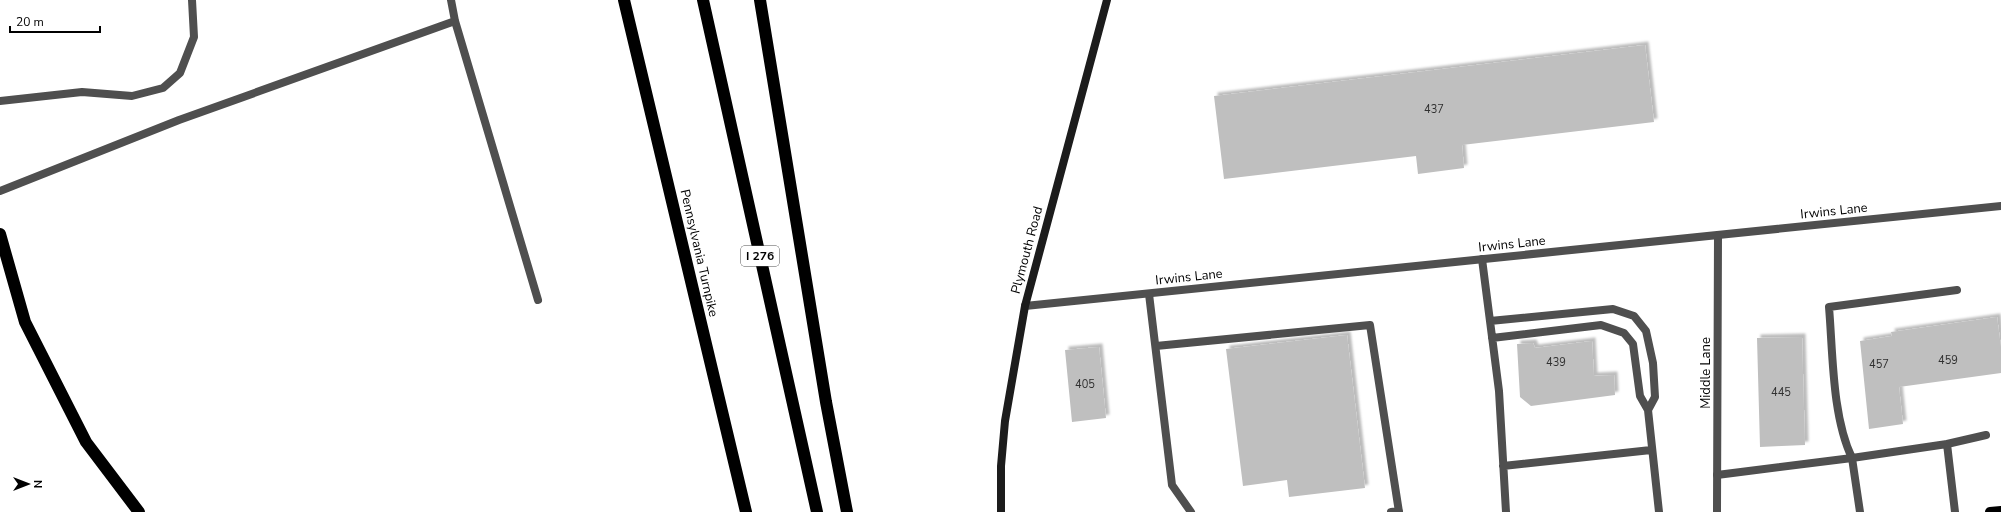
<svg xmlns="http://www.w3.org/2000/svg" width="2001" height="512" viewBox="0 0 2001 512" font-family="'Nunito Sans',sans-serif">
<defs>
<filter id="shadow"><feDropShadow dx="3.5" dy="-3.5" stdDeviation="1" flood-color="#0004"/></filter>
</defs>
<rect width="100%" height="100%" fill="#fff"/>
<path fill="#bfbfbf" filter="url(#shadow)" d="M1645,45L1654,122L1462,145L1464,168L1418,174L1416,156L1224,179L1214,96Z
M1997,317L2001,347V373L1899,387L1903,424L1869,429L1860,341L1892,336L1891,332Z
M1347,335L1365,488L1289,497L1287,480L1243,486L1226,349Z
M1802,337L1805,445L1760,447L1757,338Z
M1592,341L1594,376L1614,375L1615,395L1531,406L1520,397L1517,344L1533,343L1535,348Z
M1099,347L1106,418L1072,422L1065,350Z"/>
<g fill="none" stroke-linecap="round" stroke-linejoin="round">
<path stroke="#4f4f4f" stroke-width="8" d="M451,0L455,21L538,300
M0,101L82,92L132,96L163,88L180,73L194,37L192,0
M0,191L179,120L455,21
M1482,259L1499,391L1506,512
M1149,294L1172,485L1191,512
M1490,321L1613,309L1634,316L1646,331L1653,363L1655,397L1648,410L1659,512
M1492,338L1601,325L1624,333L1633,344L1640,396L1648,410
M1156,346L1370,325L1399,512
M1947,444L1986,435
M1503,466L1651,450
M1717,475L1852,458C1832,416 1833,354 1829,307L1957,290
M1391,512L1399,511
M1860,512L1852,458L1947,444L1955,512"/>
<path stroke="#4f4f4f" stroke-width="8" d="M1025,306L2001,206
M1717,512L1718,235"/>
<path stroke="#1c1c1c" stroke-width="8" d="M1001,512V466L1005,421L1025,306L1107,0"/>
<path stroke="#000" stroke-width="10" d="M1990,512L2001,511"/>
<path stroke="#000" stroke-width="12" d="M624,0L746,512
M703,0L817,512
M760,0L826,402L847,512
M0,234L25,322L86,442L139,512"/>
</g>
<g text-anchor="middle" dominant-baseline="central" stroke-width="3" stroke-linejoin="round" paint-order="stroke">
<g font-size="11" fill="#303030">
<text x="1434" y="109">437</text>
<text x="1948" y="360">459</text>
<text x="1556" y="362">439</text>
<text x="1879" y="364">457</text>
<text x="1085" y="384">405</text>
<text x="1781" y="392">445</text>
</g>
<rect fill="#fff" stroke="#4c4c4c" stroke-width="1" x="741" y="246" width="38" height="20" rx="3"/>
<g font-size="12" font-weight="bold" fill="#000">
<text x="760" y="256">I 276</text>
</g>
<g font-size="13" fill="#000" stroke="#fff">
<text transform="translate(1834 211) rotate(-6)">Irwins Lane</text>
<text transform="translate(1512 244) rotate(-6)">Irwins Lane</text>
<text transform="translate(1027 250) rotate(-75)">Plymouth Road</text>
<text transform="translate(699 253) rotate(77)">Pennsylvania Turnpike</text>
<text transform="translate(1189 277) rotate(-6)">Irwins Lane</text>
<text transform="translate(1706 373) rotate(-90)">Middle Lane</text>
</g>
</g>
<g transform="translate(28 484) rotate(90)" stroke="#ffffff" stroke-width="3" paint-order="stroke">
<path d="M0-3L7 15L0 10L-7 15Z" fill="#000000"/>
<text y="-6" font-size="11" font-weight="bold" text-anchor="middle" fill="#000000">N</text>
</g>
<path d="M10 26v6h90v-6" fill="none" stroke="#000000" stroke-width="2"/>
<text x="16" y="26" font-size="12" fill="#000000" stroke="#ffffff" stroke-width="3" paint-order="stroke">20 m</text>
</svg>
